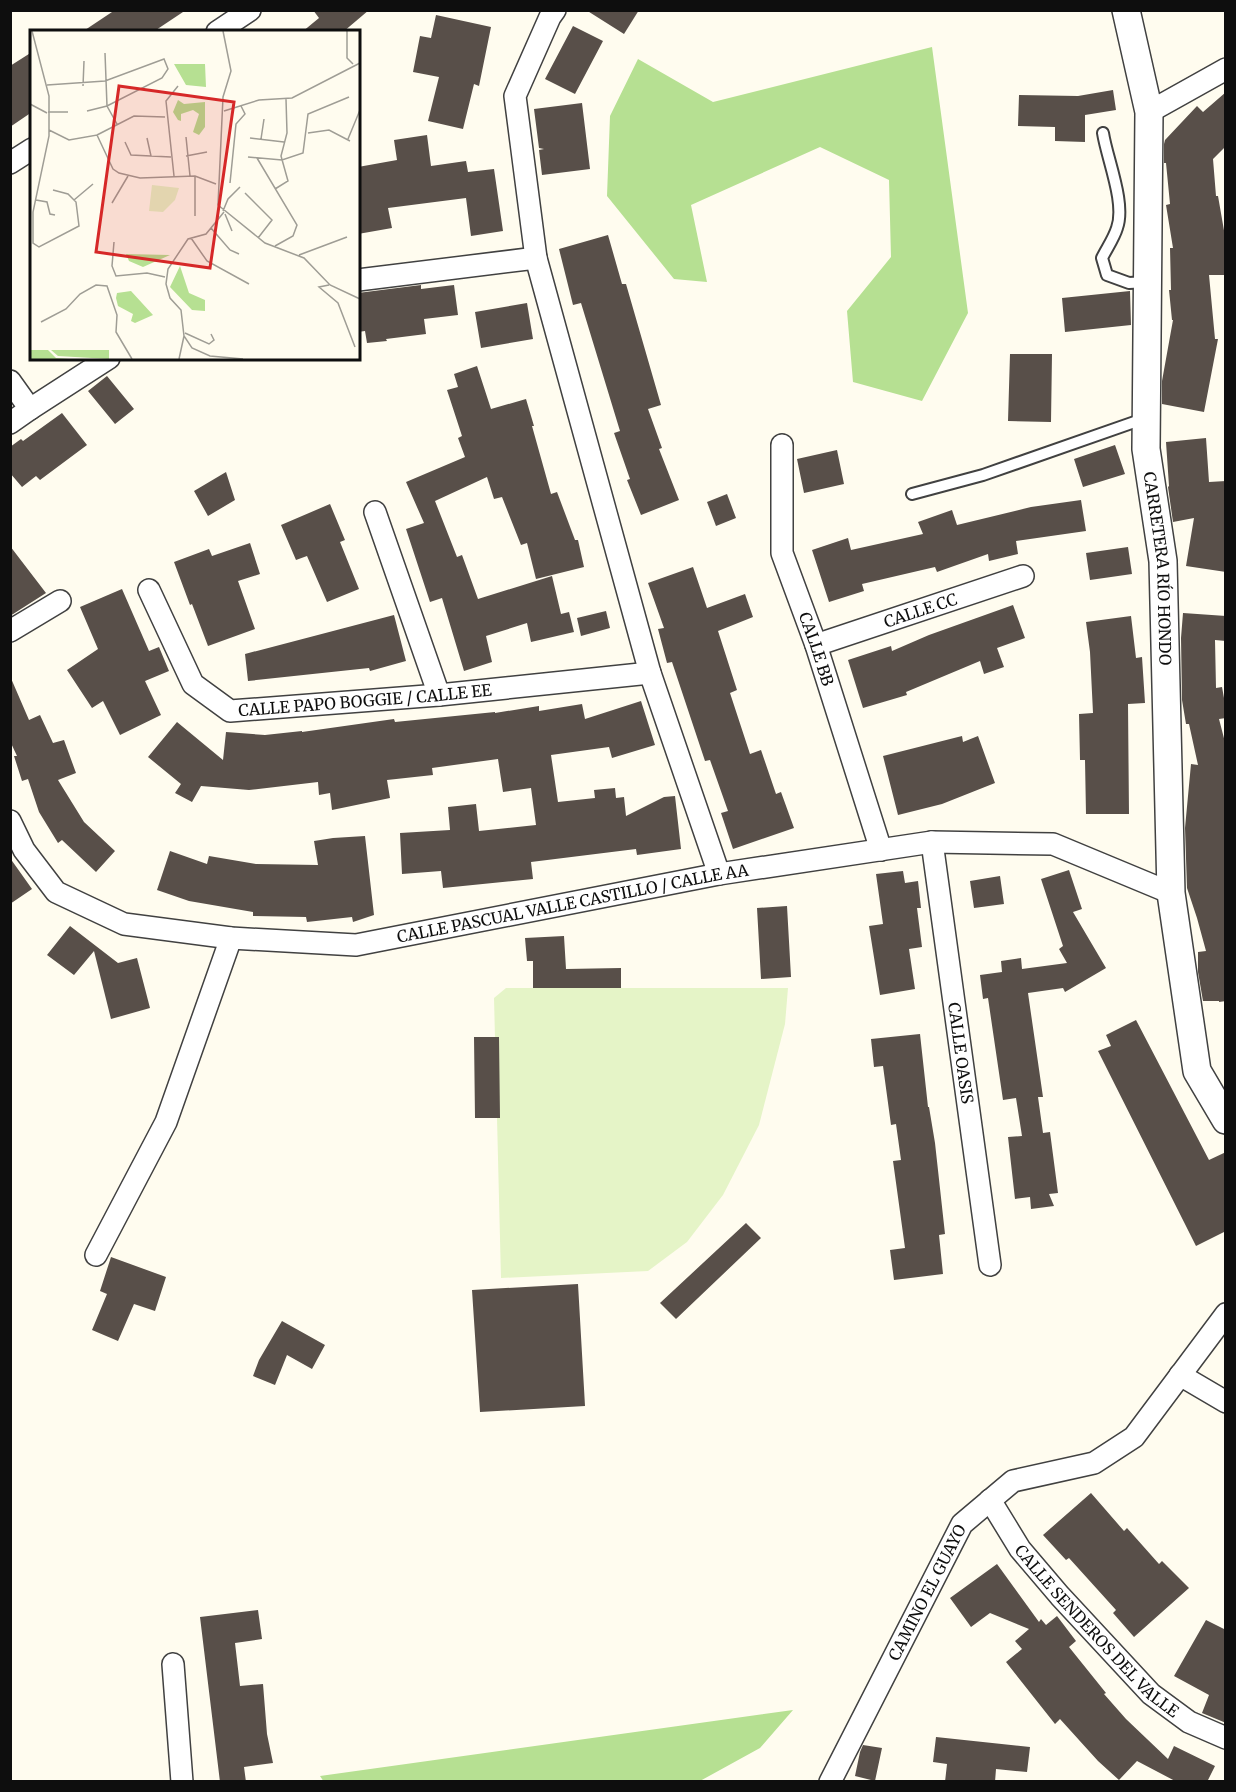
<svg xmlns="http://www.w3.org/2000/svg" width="1236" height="1792" viewBox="0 0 1236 1792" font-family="Merriweather,serif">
<rect width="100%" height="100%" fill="#fffcef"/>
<path fill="#b6e092" d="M932,47L968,313L922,401L853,382L847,311L891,257L889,180L820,147L691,205L707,282L674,279L607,196L610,116L638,59L713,102Z
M793,1710L760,1748L700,1781L324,1782L320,1776Z"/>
<path fill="#e5f4c7" d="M506,988H788L785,1024L759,1125L723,1195L687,1242L648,1271L501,1278L494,998Z"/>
<path fill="#584f49" d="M115,10H186L153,32H82Z
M313,10H369L343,32H302L319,18Z
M586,10H639L624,34Z
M436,15L491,27L479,86L474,84L463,129L428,121L439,77L413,72L420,36L431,38Z
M573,26L603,41L575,94L545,79Z
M32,52V112L10,127V66Z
M1113,90L1116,110L1085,115V142L1055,141V127L1018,126L1019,95L1078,96Z
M1226,92V146L1213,159L1216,196H1218L1226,242V275H1209L1215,339H1218L1204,412L1162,404V381L1173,320H1172L1169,290H1171L1170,248H1173L1166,205L1170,204L1166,163H1164V144L1165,140L1197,106L1203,112Z
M582,103L590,169L542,175L539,150L544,149L539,148L534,109Z
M427,135L431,166L466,161L468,172L494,169L503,231L471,236L466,198L388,208L392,228L358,234V167L397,160L394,140Z
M608,235L622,284H626L661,405L648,409L662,448L659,449L679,500L641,515L627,480L630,479L614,433L620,431L581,303L573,305L559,249Z
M421,285V289L454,285L458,315L424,319L426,334L386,339L387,341L367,343L365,331L358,332V293Z
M1130,291L1131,325L1065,332L1062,298Z
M527,303L533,339L481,348L475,312Z
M1010,354H1052L1051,422L1008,421Z
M477,366L491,409L526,399L534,426H532L551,494L557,492L575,540H578L584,567L536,579L527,543L521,545L502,497L494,499L487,477L435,501L457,557L462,555L478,599L552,576L561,614L569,612L574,632L531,642L527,623L486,636L492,662L464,671L442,598L430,602L406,529L424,523L406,482L465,457L458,438L462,436L447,390L458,387L454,374Z
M107,376L134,409L115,424L88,391Z
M62,413L87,445L40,480L36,476L22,487L10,473V447L21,439L23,441Z
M1206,438L1209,482L1226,481V572L1186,566L1194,518L1173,522L1168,487L1169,486L1166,442Z
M1115,445L1125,474L1083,487L1074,459Z
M837,450L844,484L804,493L797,459Z
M226,472L235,500L208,516L194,491Z
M727,494L736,518L716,526L707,502Z
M1081,500L1086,531L1016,541L1018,554L989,561L988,554L937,572L935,567L862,584L864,591L829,602L812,550L848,538L851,550L923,534L918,522L952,510L957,525L1031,507Z
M330,504L345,540L340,542L359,589L327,602L307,556L296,560L281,525Z
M250,543L260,574L238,581L255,629L208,646L192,604L190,605L174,562L209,549L212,556Z
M10,546L46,593L10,616Z
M1128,547L1132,574L1090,580L1086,553Z
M693,567L707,608L745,594L753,617L718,631L737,690L730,693L750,754L761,750L776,794L781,792L794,828L733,849L721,813L728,811L710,760L705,761L672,662L667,663L658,629L664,628L648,583Z
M122,589L149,651L159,647L169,671L145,681L161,715L120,735L103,701L92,708L67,670L98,649L80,607Z
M1013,605L1025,638L997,648L1004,667L984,674L980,661L906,692L907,695L863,708L848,660L891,646L892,651L929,635Z
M606,611L610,628L581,636L577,618Z
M1183,613L1226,616V641L1215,640L1216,688L1222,687L1226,709V718L1219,719L1226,746V1001L1219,1002V1001H1203L1198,972V952L1206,951L1197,918L1187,888L1185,828L1191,764L1198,765L1189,724H1186L1182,700L1181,638Z
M394,615L406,661L370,671L369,668L248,681L245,654Z
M1131,616L1136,658L1142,657L1145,703L1128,704L1129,814H1086L1085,760H1080L1079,714L1093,713L1090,652L1086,622Z
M10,676L29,720L40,715L53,743L64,740L76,773L58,780L84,822L115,851L96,872L62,840L58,843L39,812L28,779L22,781L14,756H17L10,741Z
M641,701L655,745L612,758L609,747L551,755L558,802L595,798L594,790L615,788L616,798L624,797L626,816L664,797L675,796L681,849L637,855L636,849L531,862L533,879L443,888L441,871L402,874L400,833L450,830L448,807L476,804L479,831L536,825L531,788L503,792L498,759L432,768L433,775L387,780L390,798L332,810L330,793L319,795L318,782L249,790L201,786L192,802L175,793L181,784L148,757L177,722L223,760L226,732L265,735L302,731V732L394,719L395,722L495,712V713L539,706V711L582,704L585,719Z
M962,736L963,742L978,736L995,783L942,804L898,815L883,756Z
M365,836L374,915L353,922L352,917L307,922L306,917L253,916V912L189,901L157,890L170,851L207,864L209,856L256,864L318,865L314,841L333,838Z
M10,858L32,889L10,904Z
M1069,870L1082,909L1073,912L1106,968L1065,992L1063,988L1028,993L1043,1097H1038L1043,1133L1050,1132L1058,1193L1049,1194L1054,1206L1031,1209L1030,1197L1015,1199L1008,1137L1022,1136L1016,1098L1003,1100L988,998L983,999L980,975L1002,972L1001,961L1021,958L1022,969L1067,963L1059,949L1063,946L1041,879Z
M903,871L905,883L918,881L921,908H917L922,947L909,949L915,989L880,995L869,926L883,924L876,874Z
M1000,876L1004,904L974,908L970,881Z
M787,906L791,977L761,979L757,908Z
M70,926L118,963L137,958L150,1008L111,1019L94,951L74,975L47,955Z
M564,936L566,969L621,968V988H533V961H527L525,938Z
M1136,1020L1209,1160L1226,1152V1231L1196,1246L1098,1051L1111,1046L1106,1035Z
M920,1034L928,1107H929L935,1143L945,1234L939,1235L943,1274L894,1280L890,1250L905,1248L893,1161L901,1160L896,1124L891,1125L883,1066L874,1067L871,1039Z
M474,1037H499L500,1118H475Z
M746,1223L761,1238L676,1319L660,1303Z
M111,1257L166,1277L155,1311L134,1304L118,1341L92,1330L107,1294L100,1291Z
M578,1284L585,1406L480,1412L472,1290Z
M282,1321L325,1345L312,1369L287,1355L275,1385L253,1376L259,1360Z
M1091,1493L1124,1531L1127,1528L1159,1564L1162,1561L1189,1588L1134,1637L1113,1613L1116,1610L1069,1558L1066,1560L1043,1535Z
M997,1564L1039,1622L1041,1619L1046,1625L1057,1616L1076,1641L1069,1647L1106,1693L1104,1694L1126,1719L1168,1759L1174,1746L1215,1766L1207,1782H1177L1137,1761L1119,1780L1098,1761L1060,1719L1055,1724L1006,1662L1022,1649L1015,1641L1029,1629L990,1613L971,1627L950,1598Z
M258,1610L262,1639L235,1643L240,1686L263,1684L267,1734L273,1763L244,1767L246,1782H220L200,1617Z
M1206,1620L1226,1630V1723L1202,1713L1209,1695L1174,1676Z
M936,1737L1030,1747L1027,1772L996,1769L995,1782H945L947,1764L933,1762Z
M863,1745L882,1748L875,1781L855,1776L860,1752Z"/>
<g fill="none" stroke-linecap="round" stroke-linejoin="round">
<g stroke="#414141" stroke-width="14">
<path id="service" d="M1103,133C1107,159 1126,203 1117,228C1114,238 1107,248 1102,258L1107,275L1129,283L1147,282
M912,494L983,475L1146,418"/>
</g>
<g stroke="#414141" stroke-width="24">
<g id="minor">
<path d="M555,10L550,17L515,96L536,258L650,673L719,874"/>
<path d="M217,32L250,10"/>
<path d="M1149,112L1226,69"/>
<path d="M10,163L32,149"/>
<path d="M358,280L536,258"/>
<path d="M10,381L30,409"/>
<path d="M10,423L30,409L109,358"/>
<path id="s1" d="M782,445V553L816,645L881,850"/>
<path d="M375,512L439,695"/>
<path id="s2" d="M149,590L193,684L230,711L439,695L650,673"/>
<path d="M10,631L60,601"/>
<path id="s3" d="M816,645L1023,576"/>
<path id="s4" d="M10,821L24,850L56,892L124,924L231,938L356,945L719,874L932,842L1053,844L1171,893"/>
<path id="s5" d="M932,842L990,1265"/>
<path d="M96,1255L166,1122L231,938"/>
<path d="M1180,1375L1226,1402"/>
<path id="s6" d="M990,1500L1020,1549L1060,1596L1151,1694L1189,1722L1226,1738"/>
<path d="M173,1664L182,1782"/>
<path id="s7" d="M830,1782L962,1524L1013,1481L1094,1463L1134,1437L1226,1314"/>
</g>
</g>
<g stroke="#414141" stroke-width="30">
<g id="tertiary">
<path id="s8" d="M1126,10L1149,112L1146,449L1163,561L1171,893L1197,1071L1226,1120"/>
</g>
</g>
<use href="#service" stroke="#fff" stroke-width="10"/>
<use href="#minor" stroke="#fff" stroke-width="21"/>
<use href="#tertiary" stroke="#fff" stroke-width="27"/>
</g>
<g text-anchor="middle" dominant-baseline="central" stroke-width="6" stroke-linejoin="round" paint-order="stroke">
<g font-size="16" fill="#0e0e0e" stroke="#fff">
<text stroke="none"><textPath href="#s8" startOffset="562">CARRETERA RÍO HONDO</textPath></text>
<text stroke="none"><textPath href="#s3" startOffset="110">CALLE CC</textPath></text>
<text stroke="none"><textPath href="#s1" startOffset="210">CALLE BB</textPath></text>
<text stroke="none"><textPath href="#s2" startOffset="285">CALLE PAPO BOGGIE / CALLE EE</textPath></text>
<text stroke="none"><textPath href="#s4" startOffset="614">CALLE PASCUAL VALLE CASTILLO / CALLE AA</textPath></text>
<text stroke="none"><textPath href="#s5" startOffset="213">CALLE OASIS</textPath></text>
<text stroke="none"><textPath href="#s7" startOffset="213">CAMINO EL GUAYO</textPath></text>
<text stroke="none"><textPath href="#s6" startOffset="170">CALLE SENDEROS DEL VALLE</textPath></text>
</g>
</g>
<g transform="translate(30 30)">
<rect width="330" height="330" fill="#fffcef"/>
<path d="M144,34H175L176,57L156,55ZM148,70L154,74L175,72V97L169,105L163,102L169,84L163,80L151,84V91L148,90L143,82ZM96,224L140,225L113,237L99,231ZM150,236L159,263L175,270V281L162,280L140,257ZM101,261L123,285L105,293L101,291L103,284L88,276L86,268L87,263ZM0,320H18L26,328L39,329H0ZM21,320H79V329L28,326Z" fill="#b6e092"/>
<path d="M122,155L149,158L145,170L133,182L119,181Z" fill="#e5f4c7"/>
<path fill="none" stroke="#9f9d95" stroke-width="1.5" d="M2,1L19,66V106L3,182V213L9,217L49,196L46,172L38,164L23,160M193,1L201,41L193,67L188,175L235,213L274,228L300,255L330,269M317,1V28L323,34M75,23L77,76L87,94M17,55L75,51L134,29L138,39L132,48L77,76L57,81M53,56L54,31M0,74L17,83M194,81L229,70L262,68L330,33M18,82H38M19,100L39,110L67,105L83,139L89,143L110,148L165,146L186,154M278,103L299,100L320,111M67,105L104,86L135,87M156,107L160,146M117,108L121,126M220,108L254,112M231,109L234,89M318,109L330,80M95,112L101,125L141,127M156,126L177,122M218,127L252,130L273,123L278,84L319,67M227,128L267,195L263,206L245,216M144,146L136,71L148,56M200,153L206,94L215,84L211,76M245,159L258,151L251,126L257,103L256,69M215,163L242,190L228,208M6,170L17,172L20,184L25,185M44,170L63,154M82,173L98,146M193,181L198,169L210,157M194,182L176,204L158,209L138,239L136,254L140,268L151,280L154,306L162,318L180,326L213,329M195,184L202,201M165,186V146M181,198L200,220L209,224M161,208L177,231L219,254M84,212L82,236L86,246L117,243L135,247M269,225L317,207M299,255L289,257L308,273L325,317M11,292L36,279L50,264L66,255L77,256L87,285L86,302L102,329M155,303L179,314L184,310L181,304M149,329L154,306"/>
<path fill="#d62828" fill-opacity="0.15" stroke="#d62828" stroke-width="3" d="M89,56L204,72L180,238L66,222Z"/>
<rect width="330" height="330" fill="none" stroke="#0e0e0e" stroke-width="3"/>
</g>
<rect width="1236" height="1792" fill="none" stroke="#0e0e0e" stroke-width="24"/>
</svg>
